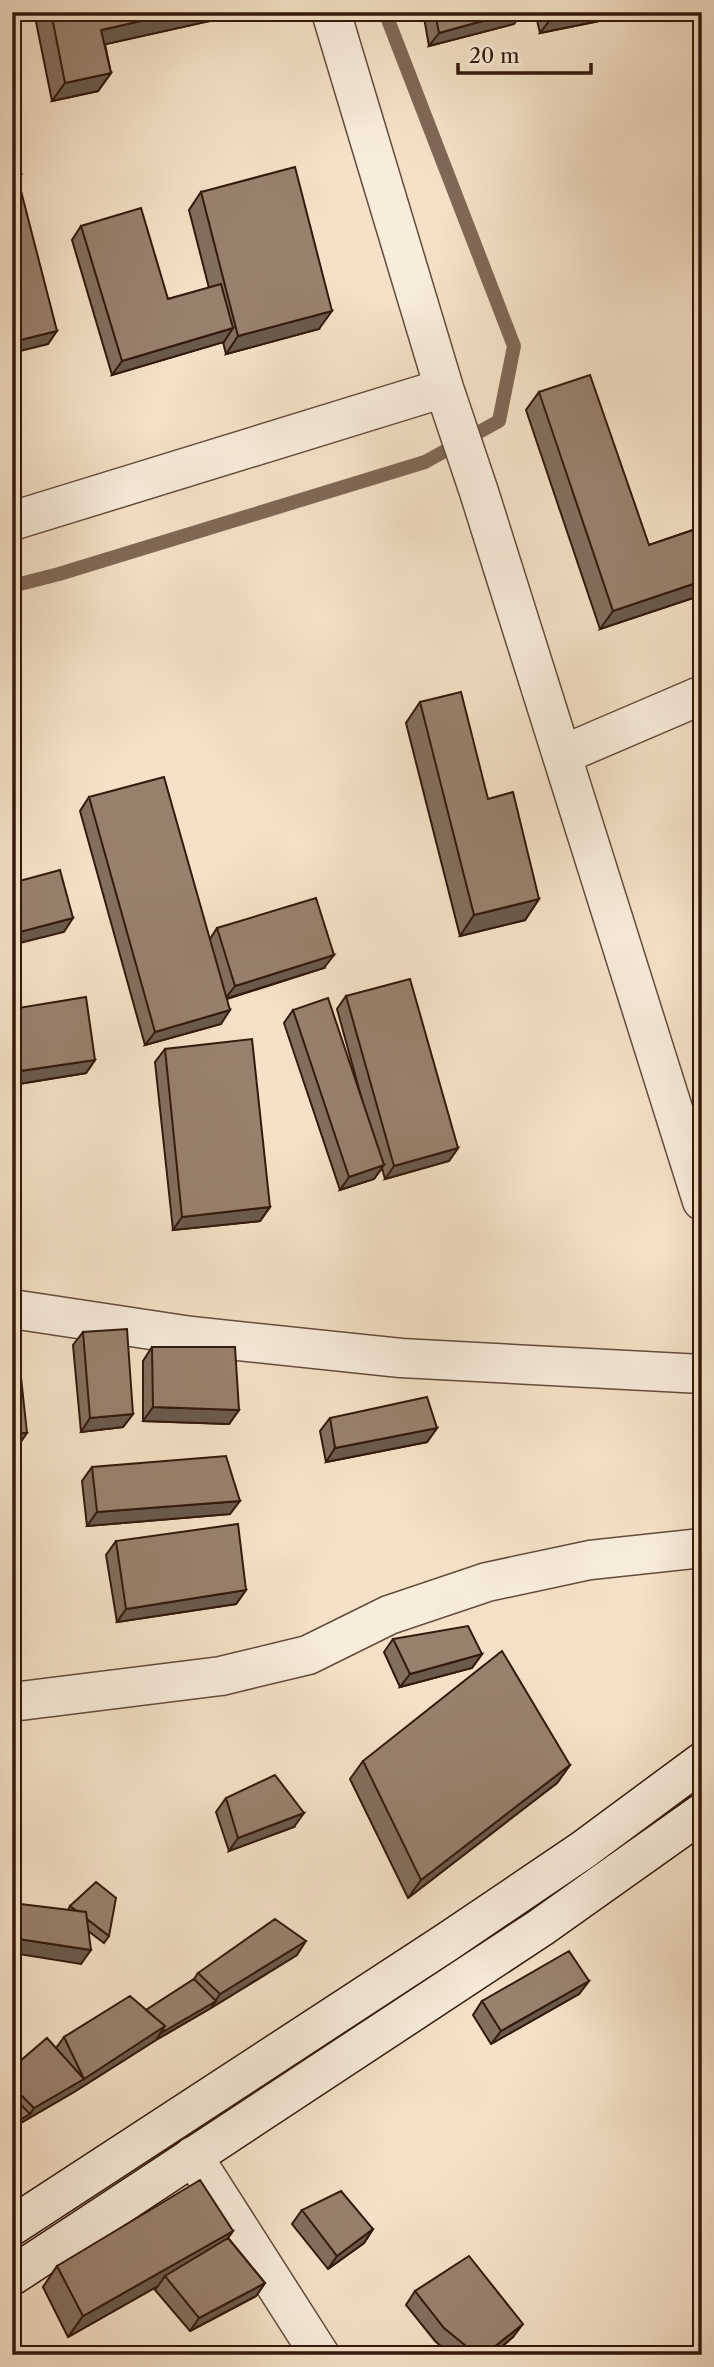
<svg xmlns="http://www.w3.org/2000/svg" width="714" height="2367" viewBox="0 0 714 2367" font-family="'Libre Caslon Text',serif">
<rect width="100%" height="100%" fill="#f4e1c7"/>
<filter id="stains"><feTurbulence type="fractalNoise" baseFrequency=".00286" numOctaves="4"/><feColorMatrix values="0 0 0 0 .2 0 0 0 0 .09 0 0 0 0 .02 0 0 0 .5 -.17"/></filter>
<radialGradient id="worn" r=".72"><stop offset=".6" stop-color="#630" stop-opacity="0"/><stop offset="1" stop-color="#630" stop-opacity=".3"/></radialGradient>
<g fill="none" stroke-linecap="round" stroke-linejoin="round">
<path stroke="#806856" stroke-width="14" d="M12,586L59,574L425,462L499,421L514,346L385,12"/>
<g stroke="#644b3b" stroke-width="41">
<path id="minor" d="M331,12L444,388L479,492L702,1201
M12,521L444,388
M562,755L702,695
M12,1309L191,1336L401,1358L702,1374
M12,1702L221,1676L308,1655L389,1615L487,1582L590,1560L702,1548
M193,2156L320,2355"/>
</g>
<g stroke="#34190c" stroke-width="41">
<path id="secondary" d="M12,2226L447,1942L583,1850L702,1762
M12,2276L540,1928L702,1813"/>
</g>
<use href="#minor" stroke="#f8ecdb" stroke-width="38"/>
<use href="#secondary" stroke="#f8ecdb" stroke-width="38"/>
</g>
<path fill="#836f5e" stroke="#34190c" stroke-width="2" d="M34,12H250L105,44L111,73L98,91L52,101Z
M423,12H522L514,24L429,46Z
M535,12H605L599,21L540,33Z
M201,192L319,329L226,354L223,342L112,375L72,240L81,226L168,299L209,288L189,210Z
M539,392L649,545L702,527V595L600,629L526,410Z
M420,702L488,799L539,899L525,920L460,936L406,723Z
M89,797L210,939L217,928L324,968L227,999L221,1024L145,1045L80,811Z
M346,996L458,1148L449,1161L385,1179L382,1168L374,1179L340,1190L284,1023L293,1010L364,1107L337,1009Z
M12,1009L95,1060L86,1073L12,1085Z
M165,1049L270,1207L260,1221L173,1230L155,1062Z
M83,1332L133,1414L123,1427L81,1432L73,1345Z
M152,1347L239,1410L229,1424L143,1421V1361Z
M330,1418L437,1428L427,1442L326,1462L320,1431Z
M92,1467L230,1514L87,1526L82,1481Z
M116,1541L246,1590L236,1604L117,1622L106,1555Z
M393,1639L482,1654L472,1668L400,1687L384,1652Z
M363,1761L570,1765L557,1783L408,1898L350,1779Z
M226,1798L294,1827L229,1851L216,1812Z
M70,1906L109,1936L104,1943L88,1931L81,1964L68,1910Z
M297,1955L211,2008L156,2040L74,2092L12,2128V2068L56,2048L64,2037L146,2010L194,1979L198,1973Z
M589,1981L579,1994L491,2044L473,2015L482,2001Z
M302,2210L373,2229L364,2243L328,2269L292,2224Z
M233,2231L228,2238L265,2283L256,2296L190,2331L155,2290L158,2286L68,2337L43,2287L57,2266Z
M415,2291L513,2337L492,2355H451L435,2341L406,2305Z"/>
<path fill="#6a5a4c" stroke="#34190c" stroke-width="2" d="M181,12H250L89,48L101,30Z
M515,12H522L514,24L429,46L439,33Z
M587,12H605L599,21L540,33L550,20Z
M111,73L98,91L52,101L65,83Z
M21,175L12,187V177Z
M332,311L319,329L226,354L238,336Z
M233,328L224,342L112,375L122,361Z
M57,331L48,344L12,353V342Z
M702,581V595L600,629L613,611Z
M539,899L525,920L460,936L474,915Z
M73,918L64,932L12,945V934Z
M334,955L324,968L225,999L235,986Z
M230,1010L221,1024L145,1045L155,1032Z
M95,1060L86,1073L12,1085V1082L20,1071Z
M458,1148L449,1161L385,1179L394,1166Z
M384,1165L374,1179L340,1190L349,1177Z
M270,1207L260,1221L173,1230L182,1217Z
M153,1407L239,1410L229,1424L143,1421Z
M133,1414L123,1427L81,1432L90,1418Z
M437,1428L427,1442L326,1462L335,1448Z
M12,1433H27L18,1446H12Z
M240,1501L230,1514L87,1526L97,1512Z
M246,1590L236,1604L117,1622L126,1609Z
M482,1654L472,1668L400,1687L410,1674Z
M570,1765L557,1783L408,1898L421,1880Z
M304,1813L294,1827L229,1851L238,1838Z
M12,1938L91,1950L81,1964L12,1953Z
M306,1941L297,1955L211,2008L220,1994Z
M589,1981L579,1994L491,2044L501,2031Z
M216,2001L211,2008L156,2040L161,2033Z
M165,2026L156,2040L74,2092L12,2128V2124L30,2114L34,2108Z
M373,2229L364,2243L328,2269L337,2256Z
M233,2231L218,2252L165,2276L158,2286L68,2337L83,2316Z
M265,2283L256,2296L190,2331L199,2318Z
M523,2324L513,2337L492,2355H484Z"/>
<path fill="#98816d" stroke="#34190c" stroke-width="2" d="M51,12H181L101,30L111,73L65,83Z
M435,12H515L439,33Z
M548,12H587L550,20Z
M12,144L21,175L12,177Z
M295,167L332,311L238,336L201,192Z
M21,191L57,331L12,342V194Z
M141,208L168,299L221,284L233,328L122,361L81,226Z
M590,375L649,545L702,527V581L613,611L539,392Z
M461,692L488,799L513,792L539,899L474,915L420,702Z
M164,777L230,1010L155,1032L89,797Z
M60,870L73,918L12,934V883Z
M316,898L334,955L235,986L217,928Z
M410,979L458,1148L394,1166L346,996Z
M86,997L95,1060L20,1071L12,1027V1009Z
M328,998L384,1165L349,1177L293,1010Z
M252,1039L270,1207L182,1217L165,1049Z
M127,1329L133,1414L90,1418L83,1332Z
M152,1347H235L239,1410L153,1407Z
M12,1359H19L27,1433H12Z
M427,1397L437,1428L335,1448L330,1418Z
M226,1456L240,1501L97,1512L92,1467Z
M238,1524L246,1590L126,1609L116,1541Z
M468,1626L482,1654L410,1674L393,1639Z
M502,1651L570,1765L421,1880L363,1761Z
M275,1775L304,1813L238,1838L226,1798Z
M96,1882L116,1898L109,1936L87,1919L86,1912L77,1911L70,1906Z
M12,1903L86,1912L91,1950L12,1938Z
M275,1919L306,1941L220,1994L198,1973Z
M569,1951L589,1981L501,2031L482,2001Z
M194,1979L216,2001L161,2033L165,2026L146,2010Z
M130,1996L165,2026L84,2079L64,2037Z
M47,2038L84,2079L34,2108L12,2086V2068Z
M12,2096L30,2114L12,2124Z
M200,2180L233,2231L83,2316L57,2266Z
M341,2191L373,2229L337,2256L302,2210Z
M228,2238L265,2283L199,2318L165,2276Z
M469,2256L523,2324L484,2355H477L444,2328L415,2291Z"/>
<rect width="714" height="2367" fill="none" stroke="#f4e1c7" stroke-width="42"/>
<rect x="14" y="14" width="686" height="2339" fill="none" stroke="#34190c" stroke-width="3.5"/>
<rect x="21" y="21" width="672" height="2325" fill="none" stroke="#34190c" stroke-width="2"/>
<path d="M458 63v10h133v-10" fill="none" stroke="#34190c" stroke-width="3.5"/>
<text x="469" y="63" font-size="21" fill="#34190c" stroke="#f8ecdb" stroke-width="5" paint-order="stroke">20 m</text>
<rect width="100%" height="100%" filter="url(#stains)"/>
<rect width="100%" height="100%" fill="url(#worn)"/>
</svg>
